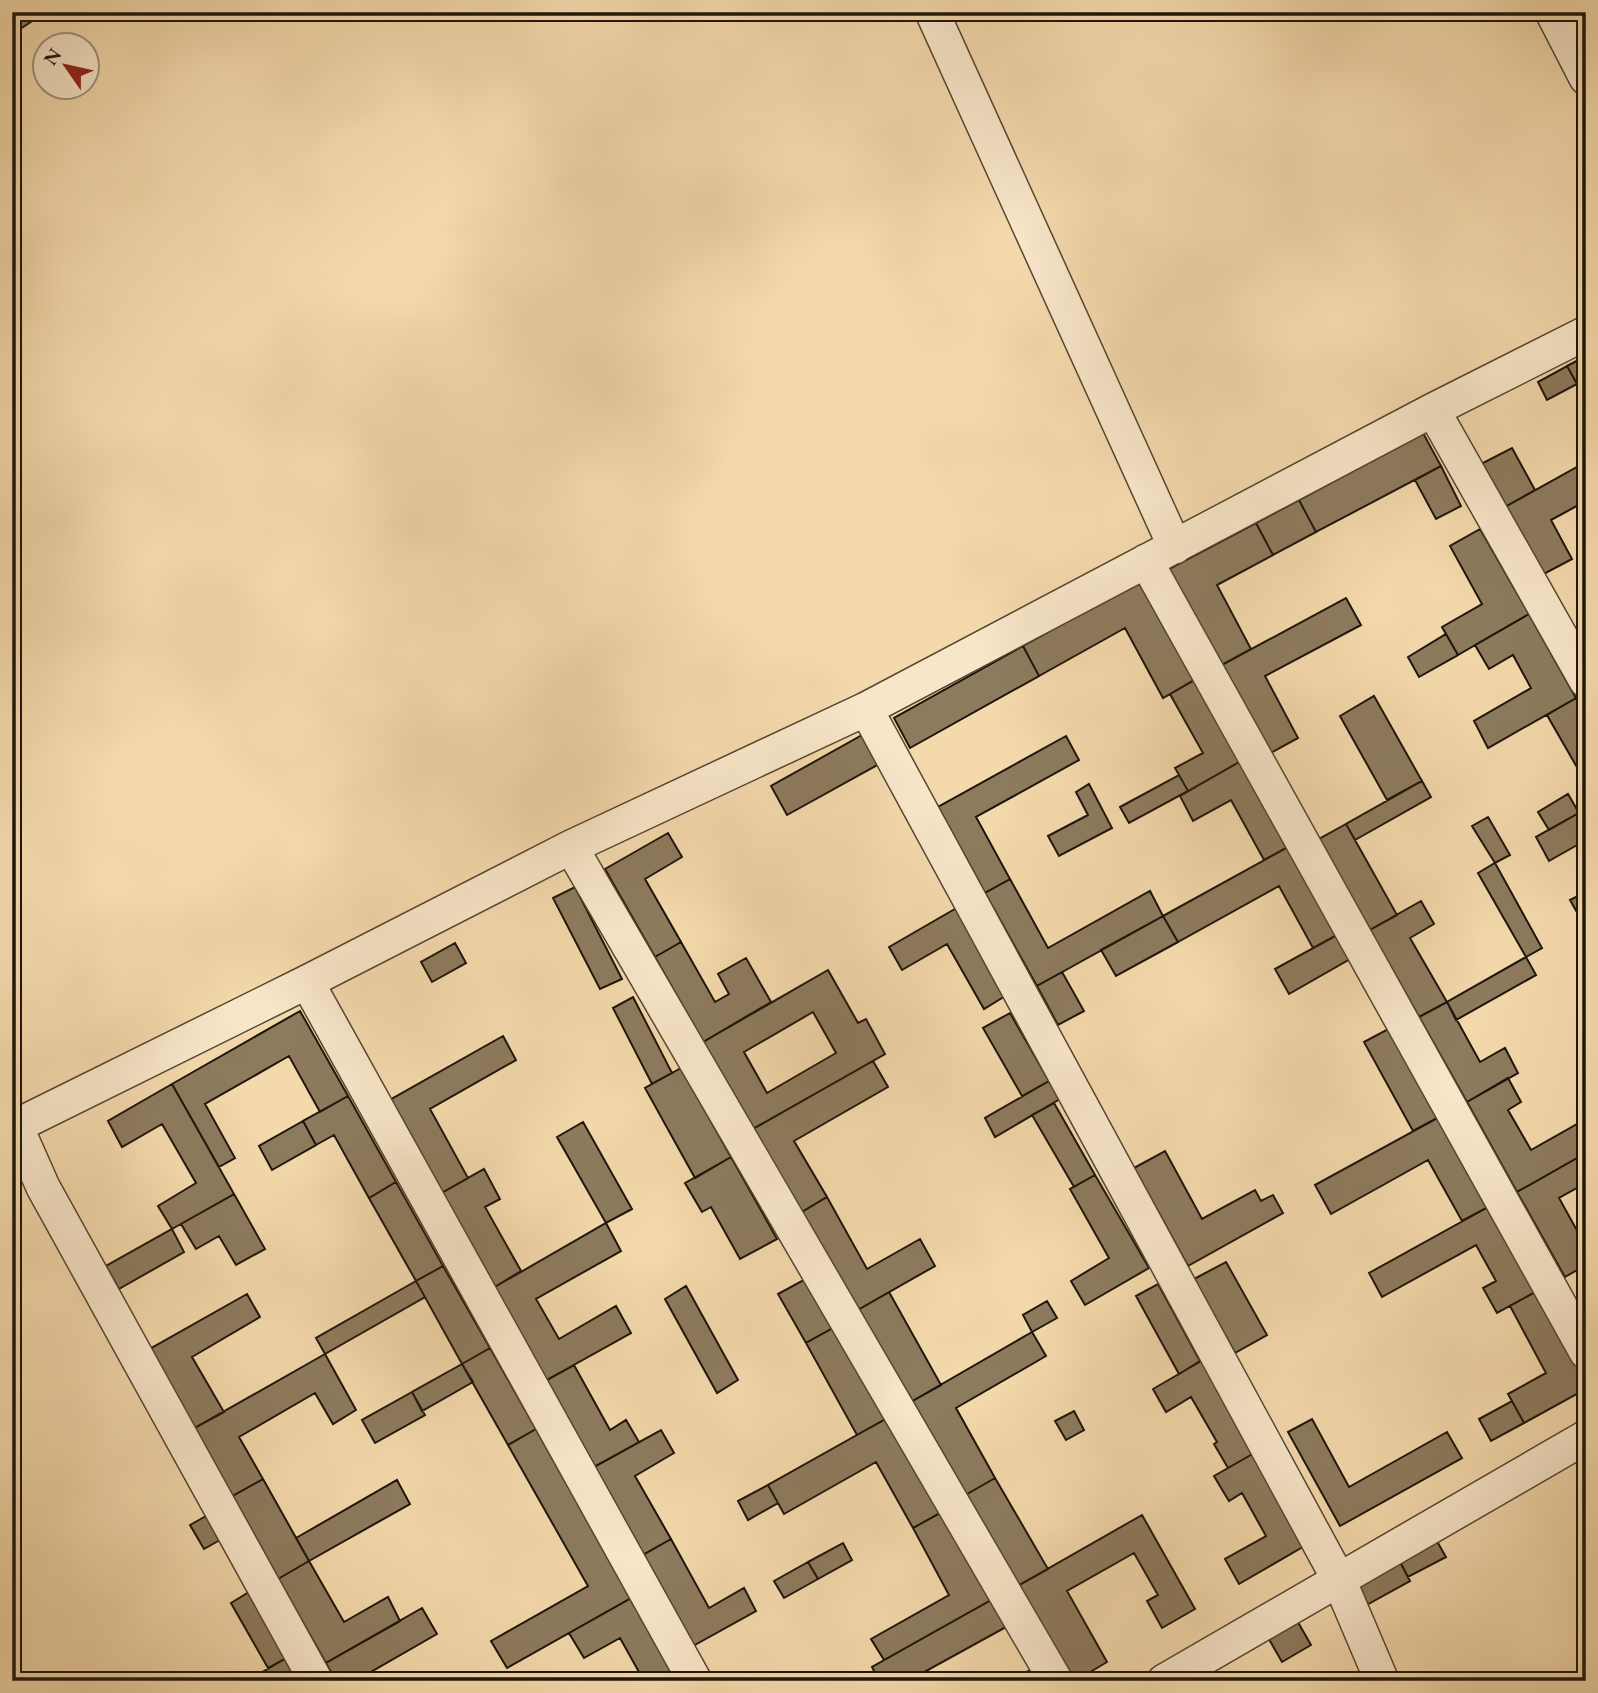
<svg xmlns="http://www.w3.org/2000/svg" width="1598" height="1693" viewBox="0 0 1598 1693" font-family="'EB Garamond',serif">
<rect width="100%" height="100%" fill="#f4d9ac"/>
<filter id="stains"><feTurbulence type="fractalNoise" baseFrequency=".00286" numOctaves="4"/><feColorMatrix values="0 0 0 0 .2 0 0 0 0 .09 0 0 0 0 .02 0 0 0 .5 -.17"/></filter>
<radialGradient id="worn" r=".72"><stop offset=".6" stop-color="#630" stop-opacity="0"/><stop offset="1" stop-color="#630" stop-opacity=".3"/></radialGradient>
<path fill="#8d7b5e" stroke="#1d150a" stroke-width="2" fill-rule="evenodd" d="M12,12H46L20,29Z
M1586,12V56L1566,22Z
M1586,356V400L1567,366Z
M1567,366L1577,384L1547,400L1538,382Z
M1423,433L1441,466L1316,532L1299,500Z
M1512,448L1535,490L1505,507L1481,464Z
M1586,462V501L1551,520L1572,559L1542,575L1505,507Z
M1441,466L1461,506L1436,519L1415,480Z
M1299,500L1316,532L1273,555L1256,523Z
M1256,523L1273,555L1217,585L1251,649L1220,666L1169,569Z
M1480,529L1529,614L1458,655L1442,627L1482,604L1450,546Z
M1142,580L1196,679L1163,698L1125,628L1039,676L1023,646Z
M1346,598L1361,625L1265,676L1298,738L1267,755L1220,666Z
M1529,614L1576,698L1488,748L1474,721L1531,688L1513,655L1489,669L1475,645Z
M1446,634L1458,655L1419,677L1408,657Z
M1023,646L1039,676L910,748L894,718Z
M1196,679L1241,761L1188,791L1175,768L1203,753L1170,694Z
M1374,696L1422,781L1387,800L1340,716Z
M1576,698L1586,715V783L1547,715Z
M862,735L879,764L787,815L771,786Z
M1066,736L1079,760L976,817L1010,879L985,893L938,807Z
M1241,761L1288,847L1264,860L1231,800L1193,821L1180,796Z
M1179,775L1188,791L1129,823L1120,807Z
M1422,781L1431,797L1355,840L1346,824Z
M1089,784L1112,828L1059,856L1048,836L1088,815L1076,792Z
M1568,794L1579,813L1549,830L1538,812Z
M1586,809V840L1549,861L1536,837Z
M1488,817L1510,855L1495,863L1472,826Z
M1346,824L1397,915L1370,930L1319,839Z
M668,833L682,857L645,879L681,942L655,957L605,869Z
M1288,847L1337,935L1313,948L1279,886L1178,942L1163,916Z
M1495,863L1542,948L1526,957L1478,873Z
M1010,879L1048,948L1150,891L1163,916L1037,986L985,893Z
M575,887L622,979L600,989L553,898Z
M1586,892V921L1583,923L1570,900Z
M1421,901L1434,924L1410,938L1447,1002L1419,1017L1370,930Z
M960,906L1010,993L984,1009L947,944L902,970L889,947Z
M1163,916L1178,942L1116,976L1101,950Z
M1337,935L1350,959L1289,994L1275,969Z
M681,942L715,1002L729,994L718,974L746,958L771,1002L703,1042L655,957Z
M455,943L466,963L432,982L421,962Z
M1526,957L1536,975L1456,1020L1447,1002Z
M828,970L858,1023L866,1019L885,1054L753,1129L703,1042ZM813,1012L836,1053L767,1093L744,1052Z
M1062,972L1084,1011L1058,1025L1037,986Z
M633,997L672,1073L652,1084L613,1008Z
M1447,1002L1480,1062L1505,1048L1518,1073L1467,1102L1419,1017Z
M300,1011L348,1096L320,1112L289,1056L205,1104L235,1158L219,1167L172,1084Z
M1010,1013L1049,1081L1022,1096L983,1028Z
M1392,1027L1441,1116L1413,1131L1364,1042Z
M503,1036L516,1060L430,1109L468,1178L440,1194L388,1101Z
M873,1061L888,1087L794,1141L827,1197L800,1213L753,1129Z
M681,1068L731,1157L695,1178L645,1088Z
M1508,1078L1521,1102L1508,1110L1531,1150L1586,1119V1153L1517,1192L1467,1102Z
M1049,1081L1060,1099L995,1137L985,1118Z
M172,1084L234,1194L172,1229L158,1206L196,1183L162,1124L122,1147L108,1121Z
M348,1096L396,1182L369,1198L334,1135L316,1145L303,1121Z
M1054,1103L1095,1175L1074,1187L1032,1115Z
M1441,1116L1490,1206L1462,1221L1428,1160L1331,1214L1315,1185Z
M303,1121L316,1145L272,1170L259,1146Z
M583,1122L632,1209L606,1223L557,1137Z
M1165,1151L1202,1219L1255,1190L1261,1201L1273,1195L1283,1213L1188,1266L1134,1168Z
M1586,1153V1183L1559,1198L1580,1236L1586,1233V1265L1565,1277L1517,1192Z
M731,1157L777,1239L740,1259L711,1207L702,1212L685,1183Z
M484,1169L500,1199L485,1207L521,1271L493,1288L440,1194Z
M1095,1175L1149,1268L1085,1305L1071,1281L1109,1258L1070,1189Z
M396,1182L443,1266L416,1281L369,1198Z
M234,1194L265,1249L236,1265L219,1236L196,1249L181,1224Z
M827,1197L867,1269L920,1239L935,1266L856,1311L800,1213Z
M1490,1206L1537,1291L1497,1313L1483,1288L1496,1281L1476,1245L1382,1297L1369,1273Z
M606,1223L621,1251L536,1299L559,1339L616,1306L631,1333L545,1381L493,1288Z
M172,1229L184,1252L119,1289L106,1266Z
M1226,1262L1267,1335L1235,1353L1194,1279Z
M443,1266L490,1348L462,1364L416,1281Z
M811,1276L838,1325L806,1343L778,1294Z
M416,1281L425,1297L325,1354L316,1338Z
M1158,1284L1200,1361L1179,1374L1136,1296Z
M686,1286L738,1380L717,1393L665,1299Z
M1537,1291L1586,1380V1389L1524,1423L1508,1394L1546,1373L1510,1306Z
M889,1292L941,1385L909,1403L856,1311Z
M247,1294L260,1317L192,1357L224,1412L193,1429L148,1350Z
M1047,1301L1057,1318L1032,1332L1023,1315Z
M838,1325L889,1417L857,1435L806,1343Z
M1032,1332L1046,1356L956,1408L995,1478L962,1497L909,1403Z
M490,1348L536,1429L508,1445L462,1364Z
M325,1354L356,1410L333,1424L315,1393L239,1437L263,1479L231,1497L193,1429Z
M1203,1360L1256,1452L1228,1468L1214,1444L1217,1442L1191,1397L1166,1412L1153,1389Z
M462,1364L473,1382L422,1411L412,1392Z
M574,1365L610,1430L626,1420L639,1442L594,1467L545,1381Z
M412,1392L425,1415L375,1443L362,1420Z
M1512,1401L1524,1423L1491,1441L1479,1419Z
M1074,1411L1084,1430L1066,1440L1055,1421Z
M889,1417L942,1512L913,1528L876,1462L784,1514L768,1485Z
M1312,1419L1349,1487L1447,1432L1462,1458L1340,1526L1288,1432Z
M536,1429L631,1598L507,1668L491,1641L588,1586L508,1445Z
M661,1430L674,1453L635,1476L671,1539L643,1555L594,1467Z
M1256,1452L1308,1544L1239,1584L1225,1559L1266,1536L1242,1493L1229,1501L1214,1476Z
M995,1478L1048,1569L1014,1588L962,1497Z
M263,1479L309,1561L278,1579L231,1497Z
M397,1480L410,1504L309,1561L296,1538Z
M768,1485L778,1503L748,1520L738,1501Z
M942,1512L991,1600L884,1660L871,1639L949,1595L913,1528Z
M1142,1515L1195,1609L1162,1628L1147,1601L1158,1595L1134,1553L1067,1591L1107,1662L1075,1681H1067L1014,1588Z
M206,1516L220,1540L204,1549L190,1525Z
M1434,1536L1446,1557L1408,1577L1397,1556Z
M671,1539L709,1608L744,1588L756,1611L693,1646L643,1555Z
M843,1543L852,1560L818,1579L808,1562Z
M1397,1556L1410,1581L1363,1607L1349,1582Z
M309,1561L344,1622L388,1597L400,1621L326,1663L278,1579Z
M808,1562L818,1579L784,1598L774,1581Z
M257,1587L295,1653L268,1668L231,1603Z
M631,1598L678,1681H644L620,1638L584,1658L569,1633Z
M991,1600L1006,1627L908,1681H879L872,1667Z
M422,1608L437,1634L371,1672L376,1681H336L326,1663Z
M1295,1617L1311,1645L1282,1662L1266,1634Z
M295,1653L311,1681H254L252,1678Z
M1030,1670L1036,1681H1012Z"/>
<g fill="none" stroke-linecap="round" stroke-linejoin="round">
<g stroke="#534632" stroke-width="36">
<path id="minor" d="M932,12L1175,547
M1552,12L1586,78
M1433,410L1586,681
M1146,561L1586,1352
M866,709L1339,1580L1382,1681
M571,847L1056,1681
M307,982L695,1681
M316,1681L43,1187L16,1126L307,982L571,847L866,709L1433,410L1586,333
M1164,1681L1586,1437"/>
</g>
<use href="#minor" stroke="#f8e6c9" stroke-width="33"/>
</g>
<rect width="1598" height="1693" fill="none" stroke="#f4d9ac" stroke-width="42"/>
<rect x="14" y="14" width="1570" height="1665" fill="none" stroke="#1d150a" stroke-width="3.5"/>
<rect x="21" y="21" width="1556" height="1651" fill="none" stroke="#1d150a" stroke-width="2"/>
<g transform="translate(66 66) rotate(304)"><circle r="33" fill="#f8e6c9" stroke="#a0927d" stroke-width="2"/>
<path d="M0-5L12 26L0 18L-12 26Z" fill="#8f2418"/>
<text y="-10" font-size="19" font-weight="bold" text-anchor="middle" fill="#1d150a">N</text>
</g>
<rect width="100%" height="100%" filter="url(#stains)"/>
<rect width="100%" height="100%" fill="url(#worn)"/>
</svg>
